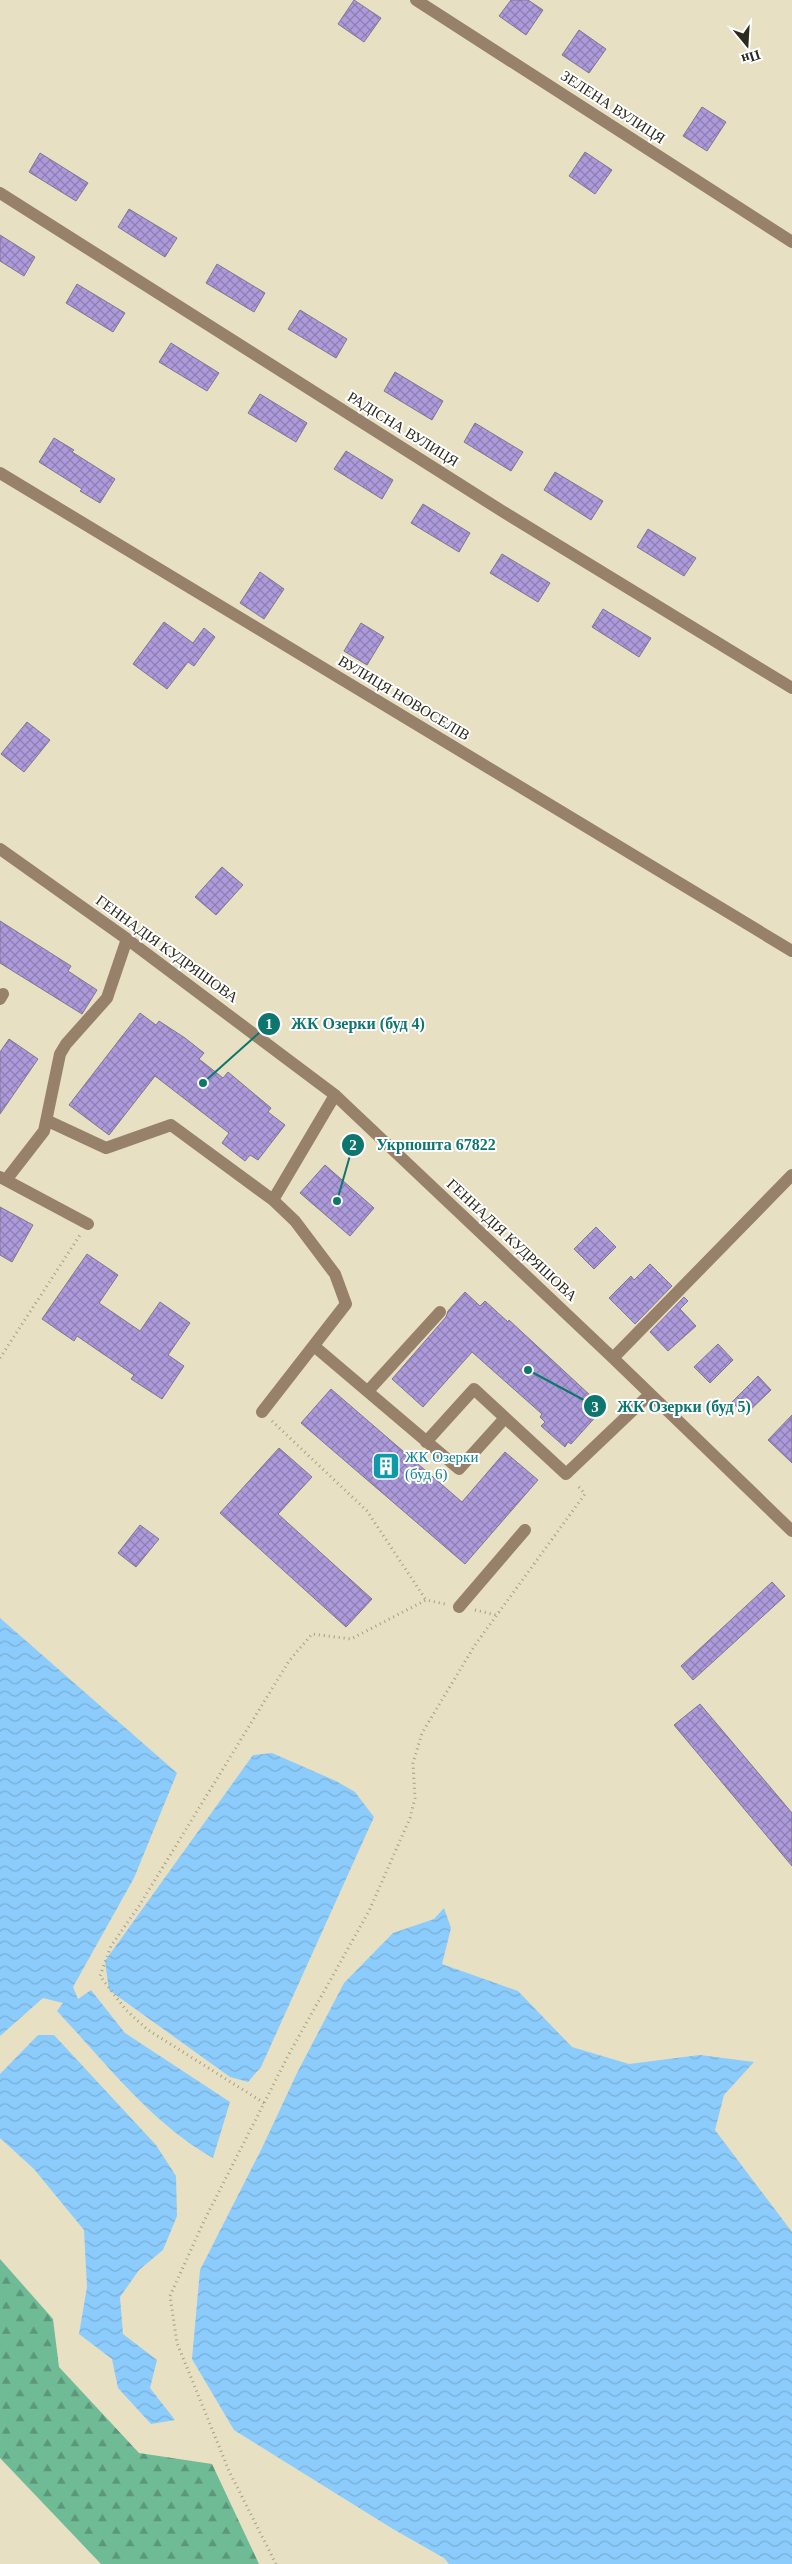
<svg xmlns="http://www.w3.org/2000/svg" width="792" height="2564" viewBox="0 0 792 2564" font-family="'Times New Roman',serif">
<defs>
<pattern id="forest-firs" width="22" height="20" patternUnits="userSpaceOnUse" patternTransform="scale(1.25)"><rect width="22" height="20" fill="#6ebb96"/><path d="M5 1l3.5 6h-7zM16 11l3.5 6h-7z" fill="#5b987a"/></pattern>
<pattern id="water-waves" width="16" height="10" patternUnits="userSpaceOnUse" patternTransform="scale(1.25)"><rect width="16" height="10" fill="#8bccfc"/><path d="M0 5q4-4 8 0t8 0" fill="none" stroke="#78afd8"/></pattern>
<pattern id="building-cross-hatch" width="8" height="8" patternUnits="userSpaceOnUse" patternTransform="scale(1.25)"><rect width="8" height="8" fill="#ad9adb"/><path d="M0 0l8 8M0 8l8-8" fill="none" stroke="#8d7eb1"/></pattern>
</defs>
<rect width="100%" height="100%" fill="#e7e0c2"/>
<path fill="url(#forest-firs)" d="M0,2259L53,2319L59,2367L139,2453L212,2464L259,2564H101L0,2458Z"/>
<path fill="url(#water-waves)" d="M0,1618L177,1773L134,1878L73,1987L78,1999L91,1990L125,2033L230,2102L213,2158C151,2123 105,2062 57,2011L63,2003L43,1998L0,2036Z
M272,1753L336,1781L355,1792L374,1817L261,2067L248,2082L230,2077L109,1990L105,1961L253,1755Z
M444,1908L451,1928L442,1964L518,1991L572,2047L629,2064L700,2055L754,2062L724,2095L715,2130L792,2232V2564H449L444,2558L393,2529L234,2430L192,2359L200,2270L262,2148L297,2073L344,1983L393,1933L434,1919Z
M38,2035H54L156,2145L176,2176L177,2216L163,2250L139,2270L120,2297L123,2334L157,2360L150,2388L175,2420L151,2424L118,2388L112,2359L79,2334L87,2287L84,2230L34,2169L0,2138V2074Z"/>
<path fill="url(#building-cross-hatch)" stroke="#7f7791" d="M354,0L381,18L364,42L338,24Z
M511,0H528L543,10L526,35L499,16Z
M579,30L606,49L589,73L562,55Z
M702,107L726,122L707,151L683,136Z
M585,152L612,170L595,194L569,176Z
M40,153L88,183L76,201L29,172Z
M129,209L177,238L165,257L118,227Z
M0,235L35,257L24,276L0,261Z
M217,264L265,293L254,312L206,283Z
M77,284L125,313L113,332L66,303Z
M300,310L347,339L336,358L288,329Z
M171,343L219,373L207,391L159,362Z
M395,372L443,401L432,420L384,391Z
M260,394L307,423L296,442L248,413Z
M475,423L523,452L511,471L464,442Z
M54,438L74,450L72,452L115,479L100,503L80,491L82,489L39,462Z
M346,451L393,480L382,499L334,469Z
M555,472L603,501L591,520L544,490Z
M423,504L470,533L459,552L411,523Z
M648,529L696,558L684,576L637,547Z
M502,554L550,583L538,602L490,573Z
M260,572L284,589L264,619L240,603Z
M603,609L651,638L639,657L592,627Z
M164,622L193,643L204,628L215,637L194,666L188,662L167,689L133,664Z
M361,623L384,637L367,665L344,651Z
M27,722L50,740L24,772L1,754Z
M222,867L243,885L216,915L195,897Z
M0,921L71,966L68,971L97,990L82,1014L0,963Z
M140,1013L156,1025L159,1021L185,1038L204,1053L199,1059L223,1078L228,1072L271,1108L268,1112L285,1125L258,1160L250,1155L245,1161L222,1143L229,1133L155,1076L109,1135L69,1105Z
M9,1039L38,1059L0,1114V1052Z
M325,1165L374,1208L350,1236L300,1193Z
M0,1207L33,1225L12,1262L0,1255Z
M596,1227L616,1247L594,1269L574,1249Z
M87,1254L118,1275L99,1303L140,1331L160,1302L190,1323L168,1355L184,1366L162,1399L131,1379L134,1375L77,1336L74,1341L42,1319Z
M650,1264L672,1286L635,1324L609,1298L631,1276L634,1280Z
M465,1292L480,1306L485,1301L508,1322L509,1320L592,1397L588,1401L600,1412L571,1444L568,1442L565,1447L541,1426L545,1422L540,1417L542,1414L472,1352L423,1407L392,1379L446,1317L448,1311Z
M684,1297L688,1301L680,1309L696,1326L668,1351L650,1332Z
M718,1344L733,1360L710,1383L694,1367Z
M758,1376L771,1390L745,1415L732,1402Z
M331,1389L462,1502L505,1452L538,1480L465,1564L301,1423Z
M792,1415V1463L768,1440Z
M279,1448L312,1477L278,1514L372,1599L346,1627L220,1513Z
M140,1525L159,1539L136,1567L118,1553Z
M772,1582L785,1596L693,1680L681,1666Z
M700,1704L792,1813V1866L674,1725Z"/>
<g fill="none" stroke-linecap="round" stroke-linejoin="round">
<path stroke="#a49f88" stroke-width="3" stroke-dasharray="1 4" stroke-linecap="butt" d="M0,1358L80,1235
M272,1421L367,1511L426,1600
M475,1610L496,1615
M264,2103L148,2030L126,2010L100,1976L111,1946L139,1906L289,1661L312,1634L351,1639L426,1600L445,1604
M276,2564L229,2471L177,2343L170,2296L204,2221L289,2054L369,1911L410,1818L415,1798L413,1763L422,1733L475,1645L585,1494L577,1485"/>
<path stroke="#97816a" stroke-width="12" d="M416,0L792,242
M0,193L502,511L792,688
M0,473L792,951
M0,849L127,939L335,1095L613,1358L792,1531
M0,999L3,994
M48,1121L106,1148L171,1125L273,1200
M0,1177L88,1224
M6,1180L44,1131L60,1054L66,1044L107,998L127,939
M314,1346L459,1469L505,1418
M613,1358L792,1175
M368,1391L440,1312
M262,1412L346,1304L335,1274L295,1221L273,1200L335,1095
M426,1442L474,1389L566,1474L649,1395
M459,1607L525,1530"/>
</g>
<defs>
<g id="building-square" transform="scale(1.4375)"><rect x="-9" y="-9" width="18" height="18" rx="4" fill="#0f9aa8" stroke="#fff"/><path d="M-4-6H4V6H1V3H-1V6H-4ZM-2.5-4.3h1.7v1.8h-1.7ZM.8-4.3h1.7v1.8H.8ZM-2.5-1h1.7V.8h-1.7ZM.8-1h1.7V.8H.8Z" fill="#fff"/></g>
</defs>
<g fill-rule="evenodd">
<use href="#building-square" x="386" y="1466"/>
</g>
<g text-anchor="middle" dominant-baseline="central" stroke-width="4" stroke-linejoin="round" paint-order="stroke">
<g font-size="15" fill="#2d2a1f" stroke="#fff">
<text transform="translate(613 107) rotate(33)">ЗЕЛЕНА ВУЛИЦЯ</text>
<text transform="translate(403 429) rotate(32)">РАДІСНА ВУЛИЦЯ</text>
<text transform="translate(404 698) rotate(31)">ВУЛИЦЯ НОВОСЕЛІВ</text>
<text transform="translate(167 949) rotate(36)">ГЕННАДІЯ КУДРЯШОВА</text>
<text transform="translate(512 1240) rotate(43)">ГЕННАДІЯ КУДРЯШОВА</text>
</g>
<g font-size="15" fill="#0d838f" stroke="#fff" text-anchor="start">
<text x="405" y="1457">ЖК Озерки<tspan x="405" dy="17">(буд 6)</tspan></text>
</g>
</g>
<path fill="none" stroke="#0f766e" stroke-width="2" d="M203 1083L269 1024M337 1201L353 1145M528 1370L595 1406"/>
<g fill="#0f766e" stroke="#fff" stroke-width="2">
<circle cx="203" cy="1083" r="5"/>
<circle cx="337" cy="1201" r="5"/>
<circle cx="528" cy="1370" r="5"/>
<circle cx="269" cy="1024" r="12"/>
<circle cx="353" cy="1145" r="12"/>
<circle cx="595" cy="1406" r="12"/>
</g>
<g font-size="15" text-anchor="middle" font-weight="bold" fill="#fff">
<text x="269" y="1029">1</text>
<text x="353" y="1150">2</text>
<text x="595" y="1412">3</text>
</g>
<g font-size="16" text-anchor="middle" font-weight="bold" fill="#0f766e" stroke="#fff" stroke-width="4" stroke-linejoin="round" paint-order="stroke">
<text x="358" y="1029">ЖК Озерки (буд 4)</text>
<text x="436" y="1150">Укрпошта 67822</text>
<text x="684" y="1412">ЖК Озерки (буд 5)</text>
</g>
<g transform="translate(747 45) rotate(162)" stroke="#ffffff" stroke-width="4" paint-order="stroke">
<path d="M0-4L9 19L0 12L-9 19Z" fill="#2d2a1f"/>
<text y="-8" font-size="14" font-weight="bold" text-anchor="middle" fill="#2d2a1f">Пн</text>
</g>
</svg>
